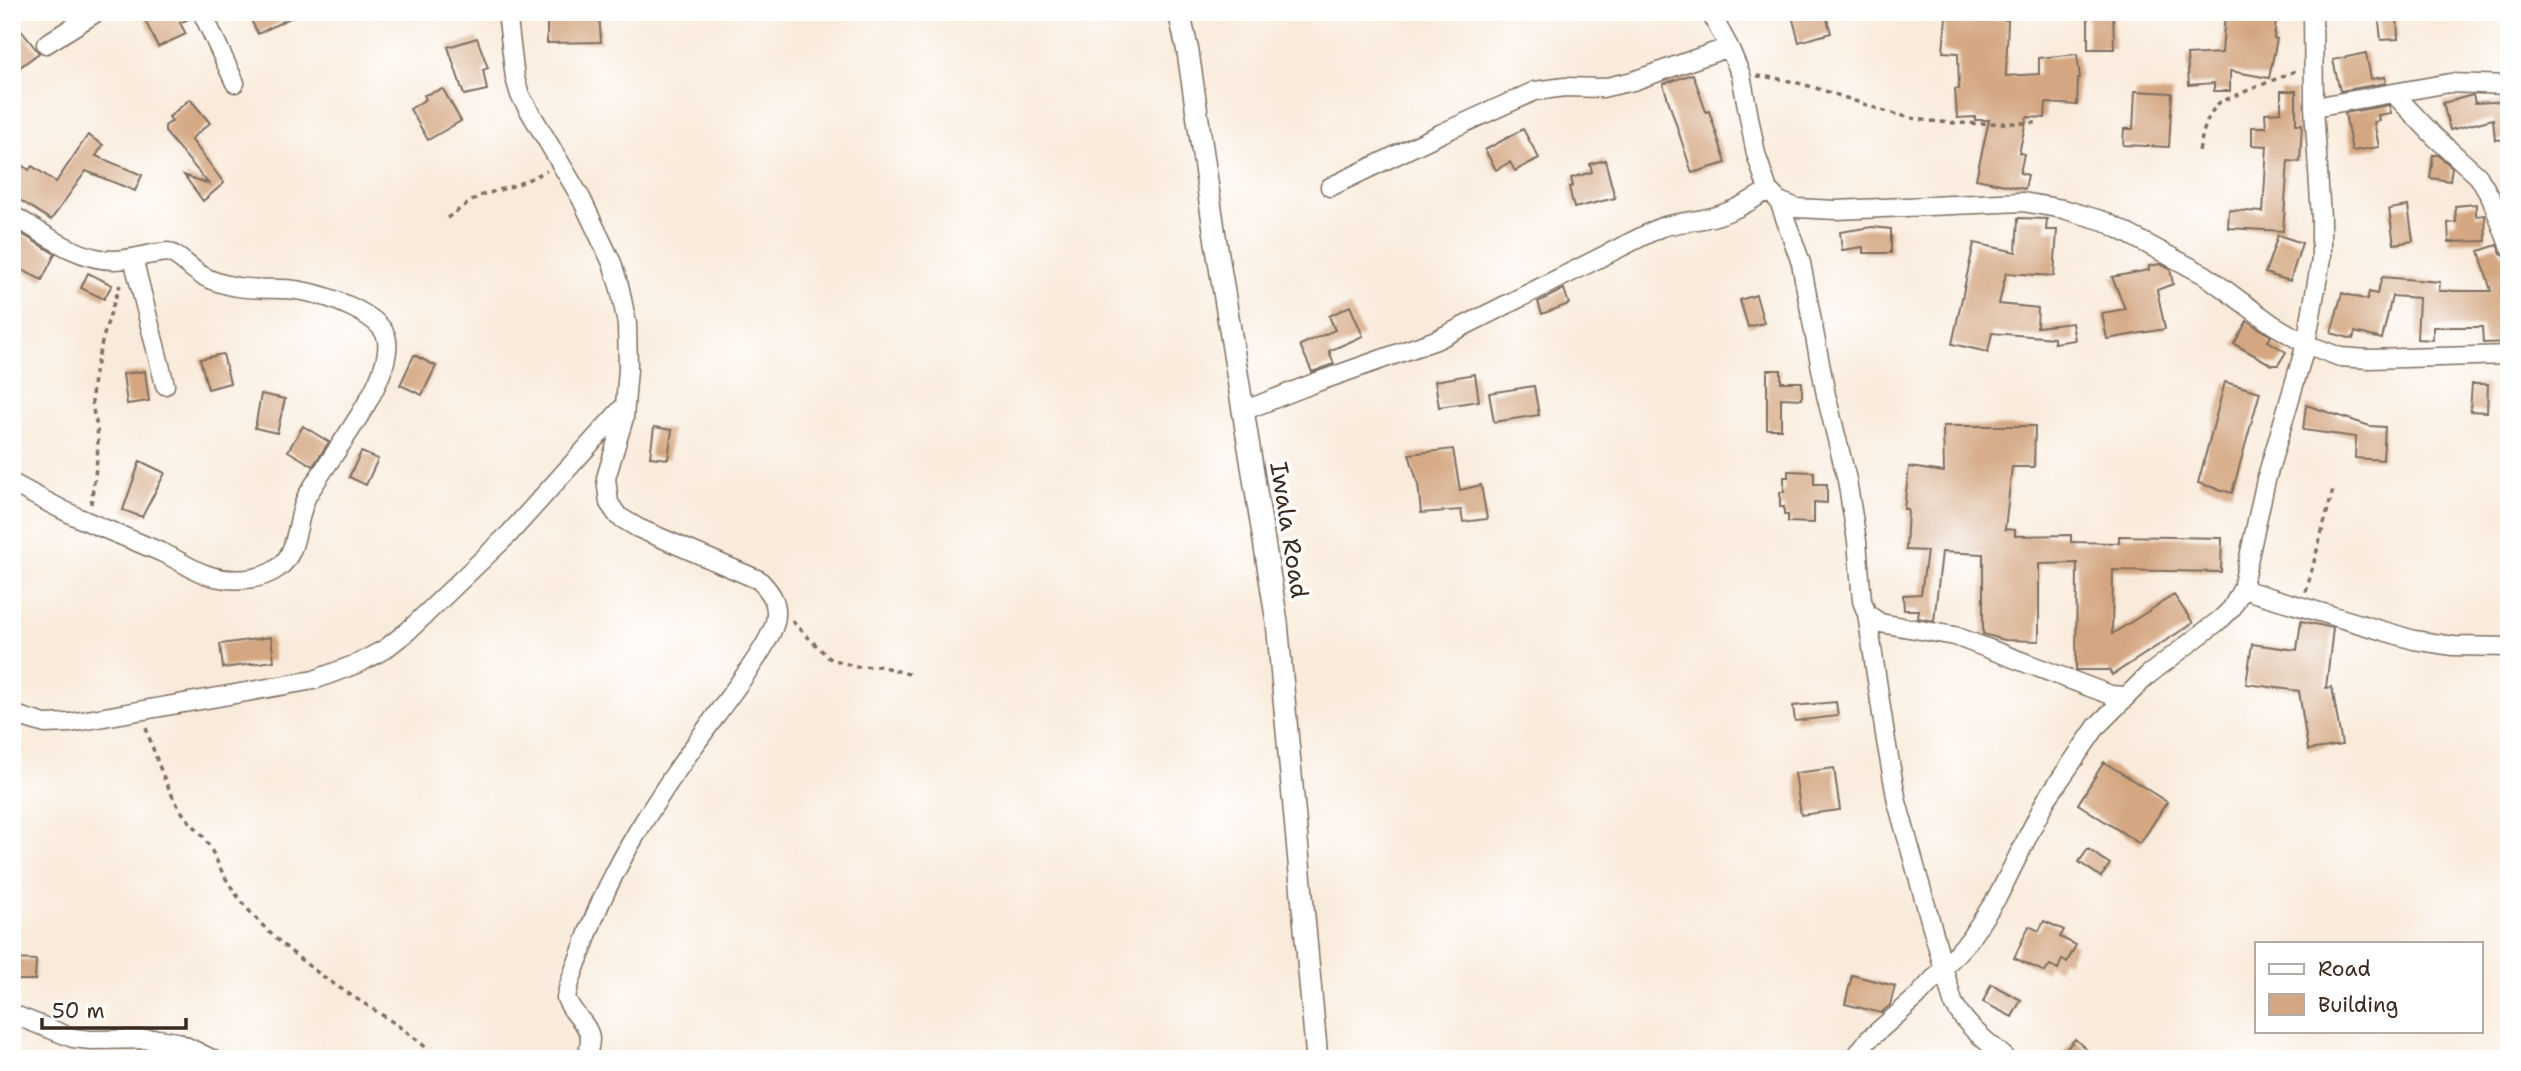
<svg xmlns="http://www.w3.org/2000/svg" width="2521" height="1071" viewBox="0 0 2521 1071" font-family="'Shantell Sans',sans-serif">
<rect width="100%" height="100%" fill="#fff"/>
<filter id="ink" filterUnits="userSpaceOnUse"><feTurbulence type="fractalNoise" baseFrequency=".0143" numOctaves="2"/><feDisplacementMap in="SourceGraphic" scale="14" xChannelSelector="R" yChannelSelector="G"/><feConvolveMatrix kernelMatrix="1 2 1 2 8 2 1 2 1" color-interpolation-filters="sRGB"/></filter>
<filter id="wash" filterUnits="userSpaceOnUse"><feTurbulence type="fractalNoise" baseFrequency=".00686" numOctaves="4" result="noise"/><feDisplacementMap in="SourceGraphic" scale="28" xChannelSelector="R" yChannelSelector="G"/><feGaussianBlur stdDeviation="1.57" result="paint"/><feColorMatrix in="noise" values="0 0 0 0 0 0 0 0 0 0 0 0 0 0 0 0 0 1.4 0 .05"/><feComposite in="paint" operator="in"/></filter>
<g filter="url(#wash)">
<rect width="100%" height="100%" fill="#f9ebdb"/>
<g id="blocks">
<path fill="#d4a782" d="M141,12H191L192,17L180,23L186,34L158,47Z
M247,12H302L258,34Z
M547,12H599L601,42L547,43Z
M1791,12H1825L1831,33L1799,42Z
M2088,12H2113L2114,49H2088Z
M2225,12H2277L2274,38L2277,39L2269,78L2230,71V91H2214V83L2189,85L2187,55L2222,53Z
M2378,12H2397L2398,39L2381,40Z
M1946,17L2008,20L2006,76L2039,74V58L2077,54L2080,78H2078L2077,105L2046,103L2045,118L2027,117L2019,153L2024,154L2020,173L2028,175L2025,189L1976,179L1989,120H1975V117L1957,118L1955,89H1959L1958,53L1943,52Z
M12,19L39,53L12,73Z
M477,38L488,68L483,70L487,90L464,95L448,47Z
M2366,53L2371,79L2385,77L2386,83L2340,91L2333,60Z
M1693,74L1706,112L1709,111L1726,163L1692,173L1663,84Z
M443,89L461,121L428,140L410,109L426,99L424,95Z
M2135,91L2172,93L2169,147L2123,145L2124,129H2133Z
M2281,91H2296V124H2302L2300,162L2288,161L2283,231L2228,228L2229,210L2263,212L2267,146L2252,145V127H2266L2265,113L2281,112Z
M2473,95L2475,103L2509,101V139L2495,140L2493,119L2450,130L2443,103Z
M190,99L210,123L191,139L224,183L203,201L184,175L209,184L165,132V126L172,121L169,117Z
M2389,105L2391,113L2378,115L2379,121L2374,122L2379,147L2352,151L2345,113Z
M1523,129L1539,158L1515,171L1510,162L1496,170L1485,150Z
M88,135L103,145L96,156L142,175L135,191L86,171L51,220L12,195V159L29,170L32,166L56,182Z
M2433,155H2438L2452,167L2450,181L2430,178Z
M1605,160L1615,198L1574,208L1569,187L1573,186L1571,178L1592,172L1590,164Z
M2476,204V216L2485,215L2486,241L2449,242L2448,223L2456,222L2455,206Z
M2408,206L2413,241L2394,244L2389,209Z
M2018,218L2047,219L2046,230H2057L2054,276L2006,273L1999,304L2038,308L2037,327L2072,323L2075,340L2054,343V338L1992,333L1988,352L1952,344L1974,243L2016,252Z
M1872,227L1891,229V253H1863V247L1842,250L1840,232Z
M12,228L55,254L42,280L12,265Z
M2278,235L2302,243L2290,281L2265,273Z
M2497,245L2501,253L2506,256L2509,264V342L2483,343L2482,327H2433V340L2417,339L2419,298L2392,296L2382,339L2355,332L2353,339L2331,333L2342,293L2367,300L2369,292L2377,294L2382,277L2440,282L2439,291H2491L2479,251Z
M2160,264L2170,269L2173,284L2157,290L2165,329L2107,339L2102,313L2125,309L2112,277L2149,270V266Z
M88,273L112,285L104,299L81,288Z
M1564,289L1569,304L1542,314L1538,302Z
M1756,295L1764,323L1748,327L1740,300Z
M1350,306L1363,336L1329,351L1334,364L1312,372L1300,345L1335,330L1329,316Z
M2247,321L2271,336L2268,341L2286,352L2278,365H2272L2234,344Z
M223,354L230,383L208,389L200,359Z
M414,355L436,366L422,395L400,385Z
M1767,370H1781V382H1802V399L1781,398V429H1767Z
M145,371L149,401L127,404L123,374Z
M1475,374L1479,401L1439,407L1435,381Z
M2225,382L2260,392L2232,493L2198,483Z
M2472,384H2488L2487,412L2470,411Z
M1534,386L1539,415L1494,422L1489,393Z
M261,394L285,399L277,433L255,428Z
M2306,405L2370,426L2385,427L2383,460L2355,458L2356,437L2303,430Z
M303,426L329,442L313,466L288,451Z
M1943,426H2035L2034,467H2012L2005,529L2015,530V536L2071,535V542L2119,543V536L2222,538L2221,572L2113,570L2112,634L2174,595L2193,623L2112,675L2109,670H2076L2077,563L2039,564V641L2005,640L1983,634V554L1942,552L1934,621L1918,618L1919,610H1904L1903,595L1921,594L1927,551L1906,550L1908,509H1904L1909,467L1944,472Z
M654,427L672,430L668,459L650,457Z
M1453,449L1460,490L1481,485L1487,519L1463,522L1461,510L1421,513L1418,484L1409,454Z
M361,452L378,459L366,485L349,477Z
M140,461L165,473L142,517L123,510Z
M1788,471L1814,472V484H1827V503L1814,502V523L1788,522V515H1784V507H1780V492H1784V477H1788Z
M2301,621L2333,628L2326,688L2332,687L2342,745L2308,750L2299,691L2246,684L2252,644L2297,650Z
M271,637L274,661L223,668L220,644Z
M1836,702L1838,716L1795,721L1793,706Z
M2104,762L2167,802L2140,844L2078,804Z
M1834,768L1840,810L1801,815L1795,773Z
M2088,849L2110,864L2101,877L2079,862Z
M2044,921L2064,930L2060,937L2076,945L2067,962L2062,959L2058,969L2050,965L2045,972L2014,958L2029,926L2039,931Z
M12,959L36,960L35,980H12Z
M1852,975L1895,986L1890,1005L1881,1013L1845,1004Z
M1991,984L2021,1000L2012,1017L1983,1002Z
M2075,1039L2097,1059H2057Z"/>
</g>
</g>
<g filter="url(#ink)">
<use href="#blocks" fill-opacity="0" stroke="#7e6e60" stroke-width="2"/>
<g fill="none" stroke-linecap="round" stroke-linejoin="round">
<g stroke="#7e6e60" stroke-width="21">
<path id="minor" d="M202,12L235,83
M507,12L515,78L520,95L581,198L612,263L620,289L627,324L628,369L624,418L606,478L609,503L618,516L638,528L759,580C772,593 779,604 775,622C769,647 728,697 712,721C661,791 611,865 583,947C577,964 569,981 566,998C577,1025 600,1025 585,1059
M1710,12L1729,47L1741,75L1756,154L1768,190L1779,201L1797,208L1836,210L2023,202L2063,209L2104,221L2205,275L2272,324L2306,344L2340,357L2369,359L2509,355
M46,44L97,12
M2395,95L2435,137L2478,176L2491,198L2509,245
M2314,107L2450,83L2509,85
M1330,187L1442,133L1535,91L1565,87L1602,88L1633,81L1729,47
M1779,201L1801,263L1826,395L1847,480L1857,541L1862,601L1867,614L1880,623L1955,636L2092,688L2111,695L2125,696
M12,215C42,232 77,260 113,260C132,260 149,253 168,252C181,256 190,269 203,276C210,280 219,283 228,285C252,292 278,286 302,291C325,295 383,314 387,340C393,381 328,459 307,496C296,518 299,553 278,568C261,581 231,582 211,576C195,572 179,560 163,553C135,541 107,530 79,518C56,507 34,495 12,483
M133,258L165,385
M1243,411L1317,382L1436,340L1659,228C1674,223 1688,222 1703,219C1727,215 1748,203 1768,190
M2242,589L2414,640L2453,646L2509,647
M1867,614L1886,741L1897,802L1953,1002C1965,1026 1988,1042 2007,1059
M12,714L45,724L70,723L314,680L359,663L385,649L408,631L510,533L625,405
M12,1014L73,1038L91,1040L158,1039L177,1042L212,1059
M1854,1059L1868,1040L1917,997L1969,940L1998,896L2046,800L2097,726L2148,675L2221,619L2232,608L2242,589L2266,480L2306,344L2321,259V218L2314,107L2313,12"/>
</g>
<g stroke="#7e6e60" stroke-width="24">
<path id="tertiary" d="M1179,12L1188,52L1215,236L1277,622L1317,1059"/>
</g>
<path stroke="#7e6e60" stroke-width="3.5" stroke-dasharray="5 5" stroke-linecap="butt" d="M1757,76C1809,80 1857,105 1907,117C1953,127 1994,122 2040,123
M2199,151C2203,133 2206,115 2220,102L2295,71
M447,218L479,196L516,185L547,171
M91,504C94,479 100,452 97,428C96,419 92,410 92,401C92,369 109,316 120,285
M2306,592L2334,486
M792,621L829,658L856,667L880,666L912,675
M146,728C156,757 166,790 184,815C191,824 199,830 205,839C213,851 218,865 225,877C247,915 282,946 317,972C357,1002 403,1023 438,1059"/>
<use href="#minor" stroke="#fff" stroke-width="18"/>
<use href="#tertiary" stroke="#fff" stroke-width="21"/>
</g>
</g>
<g text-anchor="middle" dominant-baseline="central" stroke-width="7" stroke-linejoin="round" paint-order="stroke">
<g font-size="24" fill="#3b2a1e" stroke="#fff">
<text transform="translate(1289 530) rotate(81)">Iwala Road</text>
</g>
</g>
<rect width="2521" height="1071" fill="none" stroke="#fff" stroke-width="42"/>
<rect x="2255" y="942" width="228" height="91" fill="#ffffff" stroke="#b1aaa5" stroke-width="2"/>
<rect x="2269" y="964" width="35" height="10" fill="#ffffff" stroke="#b1aaa5" stroke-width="2"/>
<text x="2318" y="976" font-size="21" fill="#3b2a1e">Road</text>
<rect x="2269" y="994" width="35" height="21" fill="#d4a782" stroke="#b1aaa5" stroke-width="2"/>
<text x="2318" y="1012" font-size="21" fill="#3b2a1e">Building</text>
<path d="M42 1018v10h144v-10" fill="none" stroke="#3b2a1e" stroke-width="3.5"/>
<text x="52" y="1018" font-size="21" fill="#3b2a1e" stroke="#ffffff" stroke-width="5" paint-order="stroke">50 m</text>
</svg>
